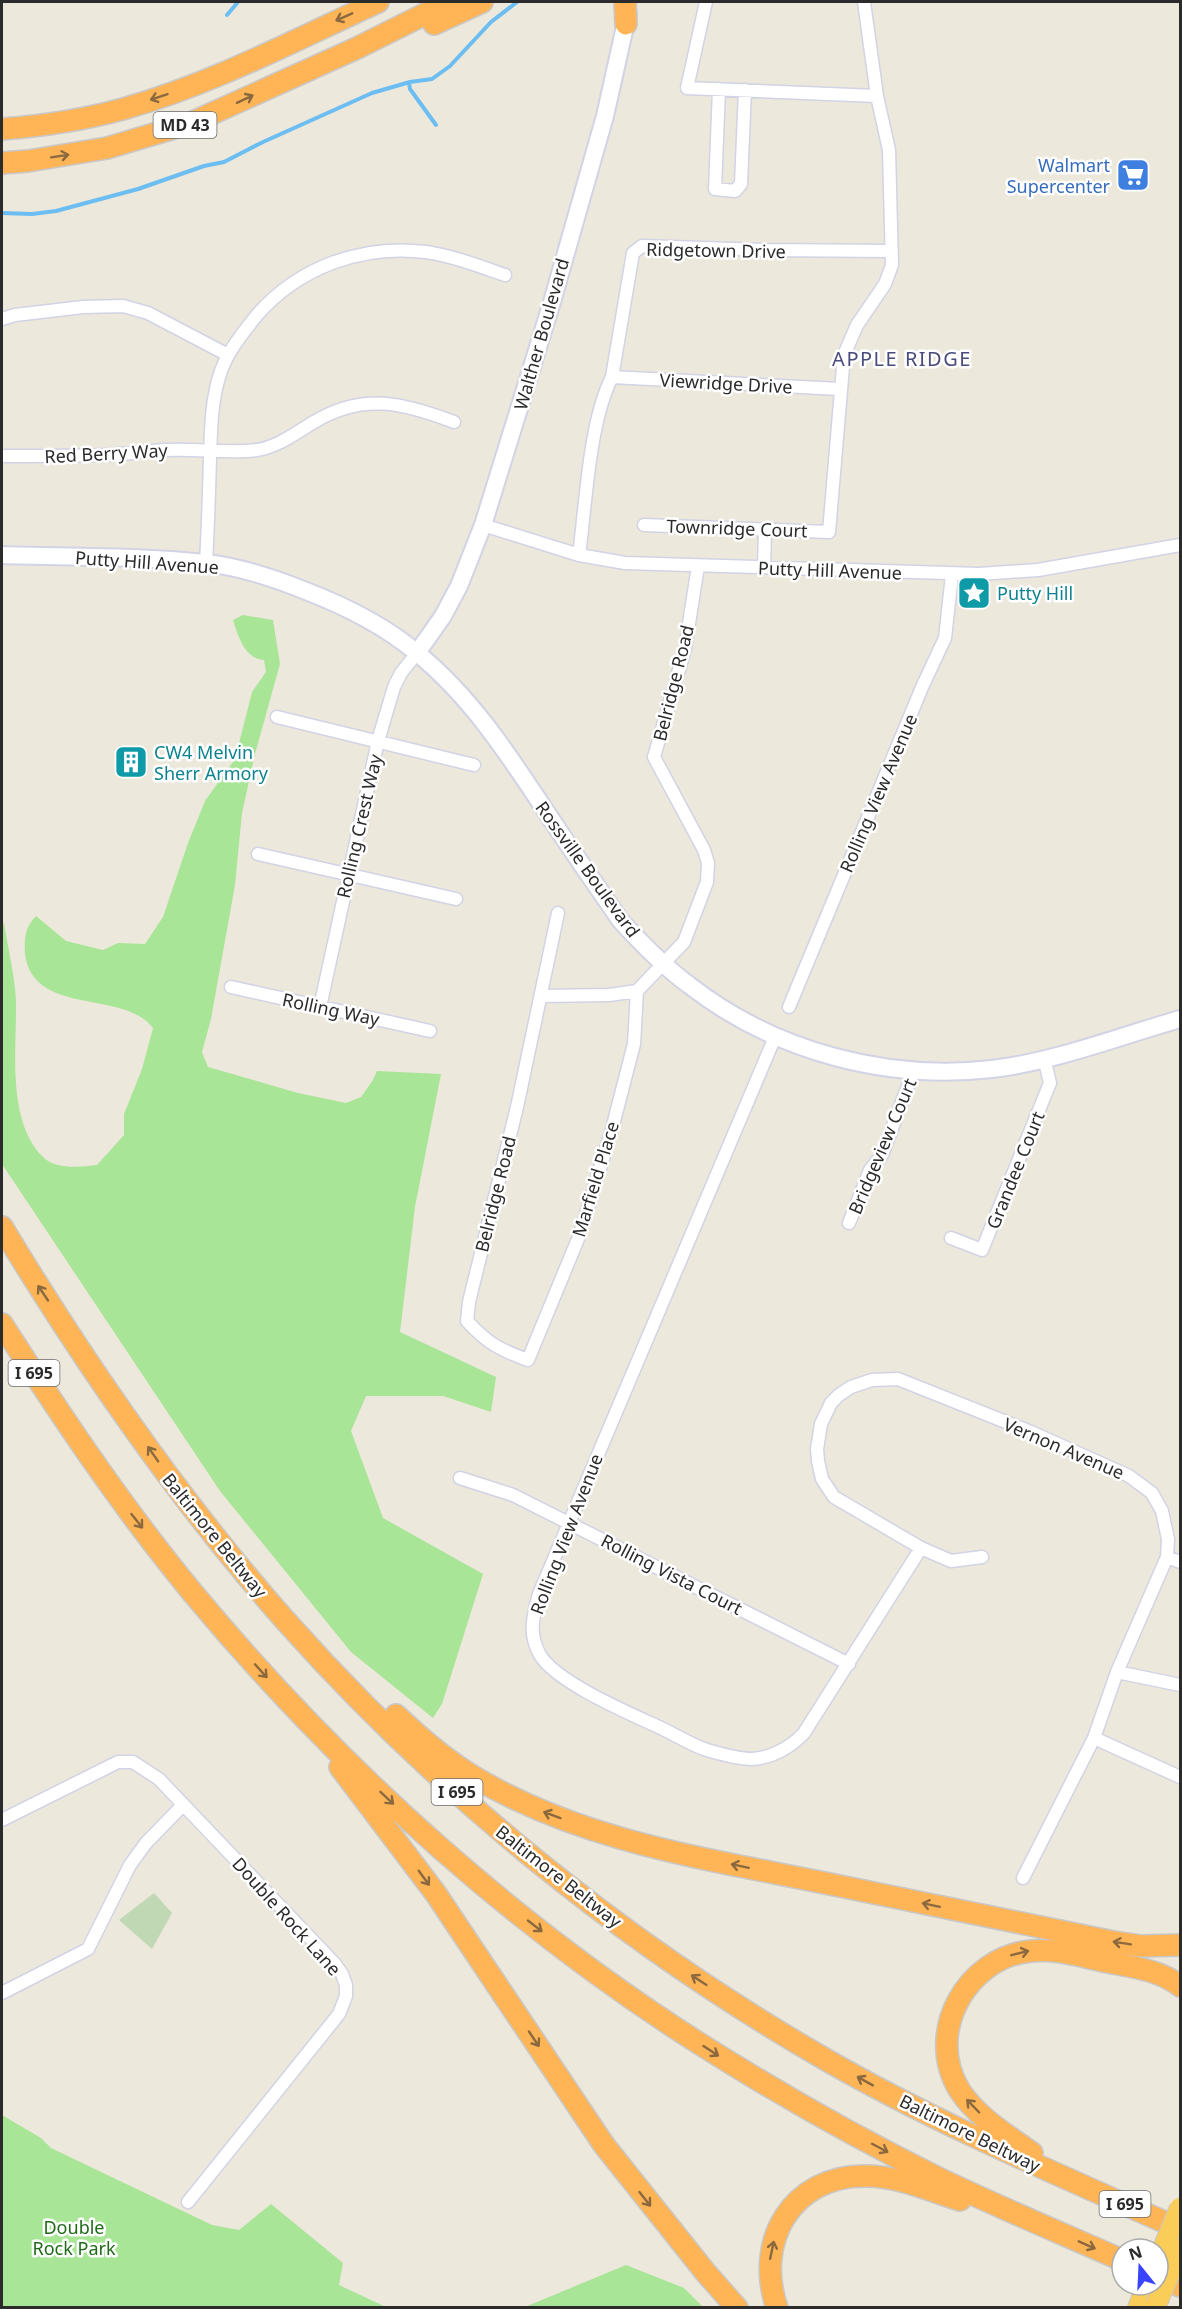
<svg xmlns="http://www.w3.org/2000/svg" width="1182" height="2309" viewBox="0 0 1182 2309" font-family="'Noto Sans',sans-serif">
<rect width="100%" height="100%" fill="#ede8dc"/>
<path fill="#a8e597" d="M243,615L273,620L280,664L255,754L242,813L235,885L211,1019L202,1052L208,1067L298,1093L346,1103L361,1097L373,1080L377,1071L441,1074L415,1207L400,1332L496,1377L491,1412L443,1396H366L351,1431L383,1518L483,1574L442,1704L433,1718L351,1652L220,1491L2,1164V923H4C8,949 15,976 16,1001C17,1049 6,1120 43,1157C56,1170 81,1167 97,1165L124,1135V1114L142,1069L153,1028C124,989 33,1017 25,954C24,939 25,927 36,916L66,941L103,950L118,943L145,944L163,917L188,843L205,801L235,759L252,692L266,672L264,660C245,659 238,636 233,620Z
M2,2115L41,2138L51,2148L212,2225L239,2230L271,2204L343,2263L339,2285L386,2307H2Z
M626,2265L684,2288L703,2307H525Z"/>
<path fill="#c0d8b3" d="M154,1893L172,1913L152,1949L119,1920Z"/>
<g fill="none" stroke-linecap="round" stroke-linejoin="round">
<path stroke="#6cbef2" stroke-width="4" d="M227,15L238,2
M409,83L410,89L436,125
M2,213L32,214L56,211L138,189L204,166L224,162L263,142L372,93L410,82L432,79L450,66L491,22L517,2"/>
<g stroke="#d2d3e4" stroke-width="15">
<path id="minor" d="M864,2L877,96
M719,89L715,189L735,191L741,184L745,90
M2,319L15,315L83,307L123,306L148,313L228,355
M612,377L840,389
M2,456C37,456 72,456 107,455C127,454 146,451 166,450C196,448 227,454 257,450C278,447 297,432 314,422C363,392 404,403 454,422
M483,525L579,555L625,563L979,574L1038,570L1180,545
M644,525L829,532L844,355L857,325L885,284L892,265L889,150L877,96L687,88L706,2
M579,555C586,503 589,422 612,377L633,253L642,246L766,250L892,251
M206,563C208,528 209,493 210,458C211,431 211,404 219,377C226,353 242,334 257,315C299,267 362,244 426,252C453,256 479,266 505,275
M764,567L765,530
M277,717L474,765
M258,854L456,899
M558,913L517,1107L469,1302L467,1321C487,1343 500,1350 528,1360L580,1234L612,1129L634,1044L637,991
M231,987L430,1031
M541,996L609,995L637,991L684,942L707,882L708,863L704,850L654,757L685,649L698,566
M320,1007L378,741L394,687L401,673L417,653
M789,1007L923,685L945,638L952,575
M775,1037L539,1594C533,1616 528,1634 540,1655C557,1683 631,1714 661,1728C676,1735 691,1745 707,1750C721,1754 737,1759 752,1759C772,1758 791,1747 804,1733L921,1548
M849,1223L870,1170L882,1155L914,1070
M951,1238L982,1250L1050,1083L1044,1058
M460,1478L513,1495L849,1664
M982,1557L951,1561L921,1548L834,1497L822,1479L818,1461L817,1449L821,1424L831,1403L839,1395L851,1387L872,1380L898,1379L1031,1432L1129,1476L1152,1493L1162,1511L1168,1539L1167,1557L1117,1672L1094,1738L1023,1878
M1167,1557L1180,1562
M1117,1672L1180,1685
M1094,1738L1180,1777
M2,1820L118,1762H133L159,1779L335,1964L342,1974L346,1985V1996L339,2014L188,2202
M2,1993L88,1949L130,1865L146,1843L183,1805"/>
</g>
<g stroke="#d2d3e4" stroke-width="20">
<path id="secondary" d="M2,555C69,557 139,556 206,563C241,567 274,578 306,591C345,606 385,626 417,653C469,695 506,751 543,807C568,845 594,882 620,920C641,943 663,966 689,985C774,1051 885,1081 992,1069C1053,1062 1121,1036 1180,1019
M417,653L443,616L459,586L483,525L552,302L605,116L628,13"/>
</g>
<g stroke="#c8c8c8" stroke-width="22">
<path id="trunk" d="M1138,2308L1147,2285"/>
</g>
<g stroke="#c8c8c8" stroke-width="24">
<path id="motorway" d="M625,2L626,24
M434,24L482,2
M2,129C42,126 83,120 123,109C212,84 295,40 378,2
M2,163L28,161L107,148L191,123L357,48L449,2
M2,1227C85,1364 177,1498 284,1619C440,1795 626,1945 830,2062C942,2126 1062,2176 1180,2229
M2,1324C61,1416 122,1507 192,1592C343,1774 526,1938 729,2062C797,2104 867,2143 938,2178C998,2207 1061,2233 1122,2260
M396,1715C420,1738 446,1760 474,1777C580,1840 701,1858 820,1882C918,1902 1016,1922 1114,1942L1141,1946L1180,1945
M340,1767L436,1894L604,2145L706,2273L737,2308
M1032,2153C1007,2135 977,2117 960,2091C924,2034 966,1957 1031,1951C1057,1948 1083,1957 1108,1962C1133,1967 1160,1970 1180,1986
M1158,2276L1180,2286
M777,2308C754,2241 792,2175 866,2176C898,2176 931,2191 960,2200"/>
</g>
<use href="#minor" stroke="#fff" stroke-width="12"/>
<use href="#secondary" stroke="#fff" stroke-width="16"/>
<use href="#trunk" stroke="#facc58" stroke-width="20"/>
<use href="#motorway" stroke="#ffb456" stroke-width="21"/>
<g stroke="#c8c8c8" stroke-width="22" stroke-linecap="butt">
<path id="trunk-bridge" d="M1158,2260L1180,2208
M1156,2305L1180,2249"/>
</g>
<use href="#trunk-bridge" stroke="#facc58" stroke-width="20"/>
</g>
<defs><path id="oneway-shaft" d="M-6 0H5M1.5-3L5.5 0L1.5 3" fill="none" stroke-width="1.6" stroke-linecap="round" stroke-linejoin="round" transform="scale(1.5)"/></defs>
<g stroke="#8a693e">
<use href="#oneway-shaft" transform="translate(344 17) rotate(156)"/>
<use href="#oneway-shaft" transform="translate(159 97) rotate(162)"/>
<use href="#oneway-shaft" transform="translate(245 99) rotate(-25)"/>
<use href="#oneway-shaft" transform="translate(60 156) rotate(-9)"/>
<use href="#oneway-shaft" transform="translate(43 1293) rotate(-124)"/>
<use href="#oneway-shaft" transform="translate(153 1454) rotate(-125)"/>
<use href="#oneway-shaft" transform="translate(137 1521) rotate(52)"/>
<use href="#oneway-shaft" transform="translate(261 1671) rotate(48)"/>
<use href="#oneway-shaft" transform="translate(387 1798) rotate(43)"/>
<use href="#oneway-shaft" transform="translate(552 1815) rotate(-159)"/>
<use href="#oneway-shaft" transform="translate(740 1866) rotate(-168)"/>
<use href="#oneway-shaft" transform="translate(424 1878) rotate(54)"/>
<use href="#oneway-shaft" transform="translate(931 1905) rotate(-168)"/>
<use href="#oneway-shaft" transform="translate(535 1926) rotate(38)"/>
<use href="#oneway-shaft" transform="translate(1122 1943) rotate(-171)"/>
<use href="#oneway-shaft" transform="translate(1020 1953) rotate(-14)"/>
<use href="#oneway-shaft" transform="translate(699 1980) rotate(-147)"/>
<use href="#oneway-shaft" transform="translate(534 2039) rotate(56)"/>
<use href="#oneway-shaft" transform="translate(711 2051) rotate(33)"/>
<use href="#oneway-shaft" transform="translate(865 2081) rotate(-151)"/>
<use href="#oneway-shaft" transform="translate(973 2106) rotate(-134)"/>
<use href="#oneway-shaft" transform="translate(880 2148) rotate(28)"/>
<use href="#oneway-shaft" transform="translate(645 2199) rotate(52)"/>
<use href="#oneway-shaft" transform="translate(1087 2245) rotate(24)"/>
<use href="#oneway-shaft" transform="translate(772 2250) rotate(-78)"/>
</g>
<defs>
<g id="supermarket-square" transform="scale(1.725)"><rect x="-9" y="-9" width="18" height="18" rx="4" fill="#3f7fe0" stroke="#fff"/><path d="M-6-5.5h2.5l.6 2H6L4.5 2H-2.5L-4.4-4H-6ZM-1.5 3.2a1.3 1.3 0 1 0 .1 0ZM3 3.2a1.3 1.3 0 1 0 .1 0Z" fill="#fff"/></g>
<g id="sight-square" transform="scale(1.725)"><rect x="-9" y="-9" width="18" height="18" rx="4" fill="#0f9aa8" stroke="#fff"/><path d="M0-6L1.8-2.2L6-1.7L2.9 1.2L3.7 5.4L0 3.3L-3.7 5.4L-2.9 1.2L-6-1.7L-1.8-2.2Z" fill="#fff"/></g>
<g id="building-square" transform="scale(1.725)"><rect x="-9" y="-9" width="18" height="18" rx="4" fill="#0f9aa8" stroke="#fff"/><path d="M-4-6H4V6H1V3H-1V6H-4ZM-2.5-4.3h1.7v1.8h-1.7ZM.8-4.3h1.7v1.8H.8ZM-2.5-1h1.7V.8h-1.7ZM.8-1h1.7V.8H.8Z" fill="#fff"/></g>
</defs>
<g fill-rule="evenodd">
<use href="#supermarket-square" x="1133" y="175"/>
<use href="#sight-square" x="974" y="593"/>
<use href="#building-square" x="131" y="762"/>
</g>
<g text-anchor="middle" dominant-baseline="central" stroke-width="5" stroke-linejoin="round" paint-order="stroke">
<g fill="#fff" stroke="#6b6b6b" stroke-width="1.5">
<rect x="153.5" y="112" width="63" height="26" rx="4.5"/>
<rect x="8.5" y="1360" width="51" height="26" rx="4.5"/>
<rect x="431.5" y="1779" width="51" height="26" rx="4.5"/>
<rect x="1099.5" y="2191" width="51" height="26" rx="4.5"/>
</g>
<g font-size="16" font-weight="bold" fill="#2b2b2b">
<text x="185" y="125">MD 43</text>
<text x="34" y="1373">I 695</text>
<text x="457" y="1792">I 695</text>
<text x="1125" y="2204">I 695</text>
</g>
<g font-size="18" fill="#366cbe" stroke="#fff" text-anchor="end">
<text x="1110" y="165">Walmart<tspan x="1110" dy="21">Supercenter</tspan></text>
</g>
<g font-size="18" fill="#2b2b2b" stroke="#fff">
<text transform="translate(716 250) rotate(1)">Ridgetown Drive</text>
<text transform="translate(541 334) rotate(-74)">Walther Boulevard</text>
<text transform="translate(726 383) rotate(3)">Viewridge Drive</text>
<text transform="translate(106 453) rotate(-3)">Red Berry Way</text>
<text transform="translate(737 528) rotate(2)">Townridge Court</text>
<text transform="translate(147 562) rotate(4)">Putty Hill Avenue</text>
<text transform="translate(830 570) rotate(2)">Putty Hill Avenue</text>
<text transform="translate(673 683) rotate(-76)">Belridge Road</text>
<text transform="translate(878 793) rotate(-67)">Rolling View Avenue</text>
<text transform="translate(359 826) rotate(-77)">Rolling Crest Way</text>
<text transform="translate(588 869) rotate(54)">Rossville Boulevard</text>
<text transform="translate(331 1009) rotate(12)">Rolling Way</text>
<text transform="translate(882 1146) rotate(-67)">Bridgeview Court</text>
<text transform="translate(1015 1170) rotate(-68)">Grandee Court</text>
<text transform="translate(595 1179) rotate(-73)">Marfield Place</text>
<text transform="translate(495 1194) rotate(-76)">Belridge Road</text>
<text transform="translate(1064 1448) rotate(23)">Vernon Avenue</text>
<text transform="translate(566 1534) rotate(-69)">Rolling View Avenue</text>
<text transform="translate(215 1535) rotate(51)">Baltimore Beltway</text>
<text transform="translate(672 1574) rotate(27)">Rolling Vista Court</text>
<text transform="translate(559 1876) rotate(38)">Baltimore Beltway</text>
<text transform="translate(287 1916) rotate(48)">Double Rock Lane</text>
<text transform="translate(970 2133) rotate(26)">Baltimore Beltway</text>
</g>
<g font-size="18" fill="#0d838f" stroke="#fff" text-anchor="start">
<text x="997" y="593">Putty Hill</text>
<text x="154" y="752">CW4 Melvin<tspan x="154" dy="21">Sherr Armory</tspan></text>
</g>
<g font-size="18" fill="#1f6b18" stroke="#fff">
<text x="74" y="2227">Double<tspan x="74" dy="21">Rock Park</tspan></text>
</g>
<g font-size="20" letter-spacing="1.5" fill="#494c7d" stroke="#fff">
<text x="902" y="358">APPLE RIDGE</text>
</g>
</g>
<rect width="1182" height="2309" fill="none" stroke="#2b2b2b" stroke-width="6"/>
<g transform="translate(1140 2267) rotate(342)"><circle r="28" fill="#ffffff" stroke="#aaaaaa" stroke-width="1.5"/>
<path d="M0-4.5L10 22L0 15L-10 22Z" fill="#3844ff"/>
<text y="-9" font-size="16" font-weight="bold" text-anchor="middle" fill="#2b2b2b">N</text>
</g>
</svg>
